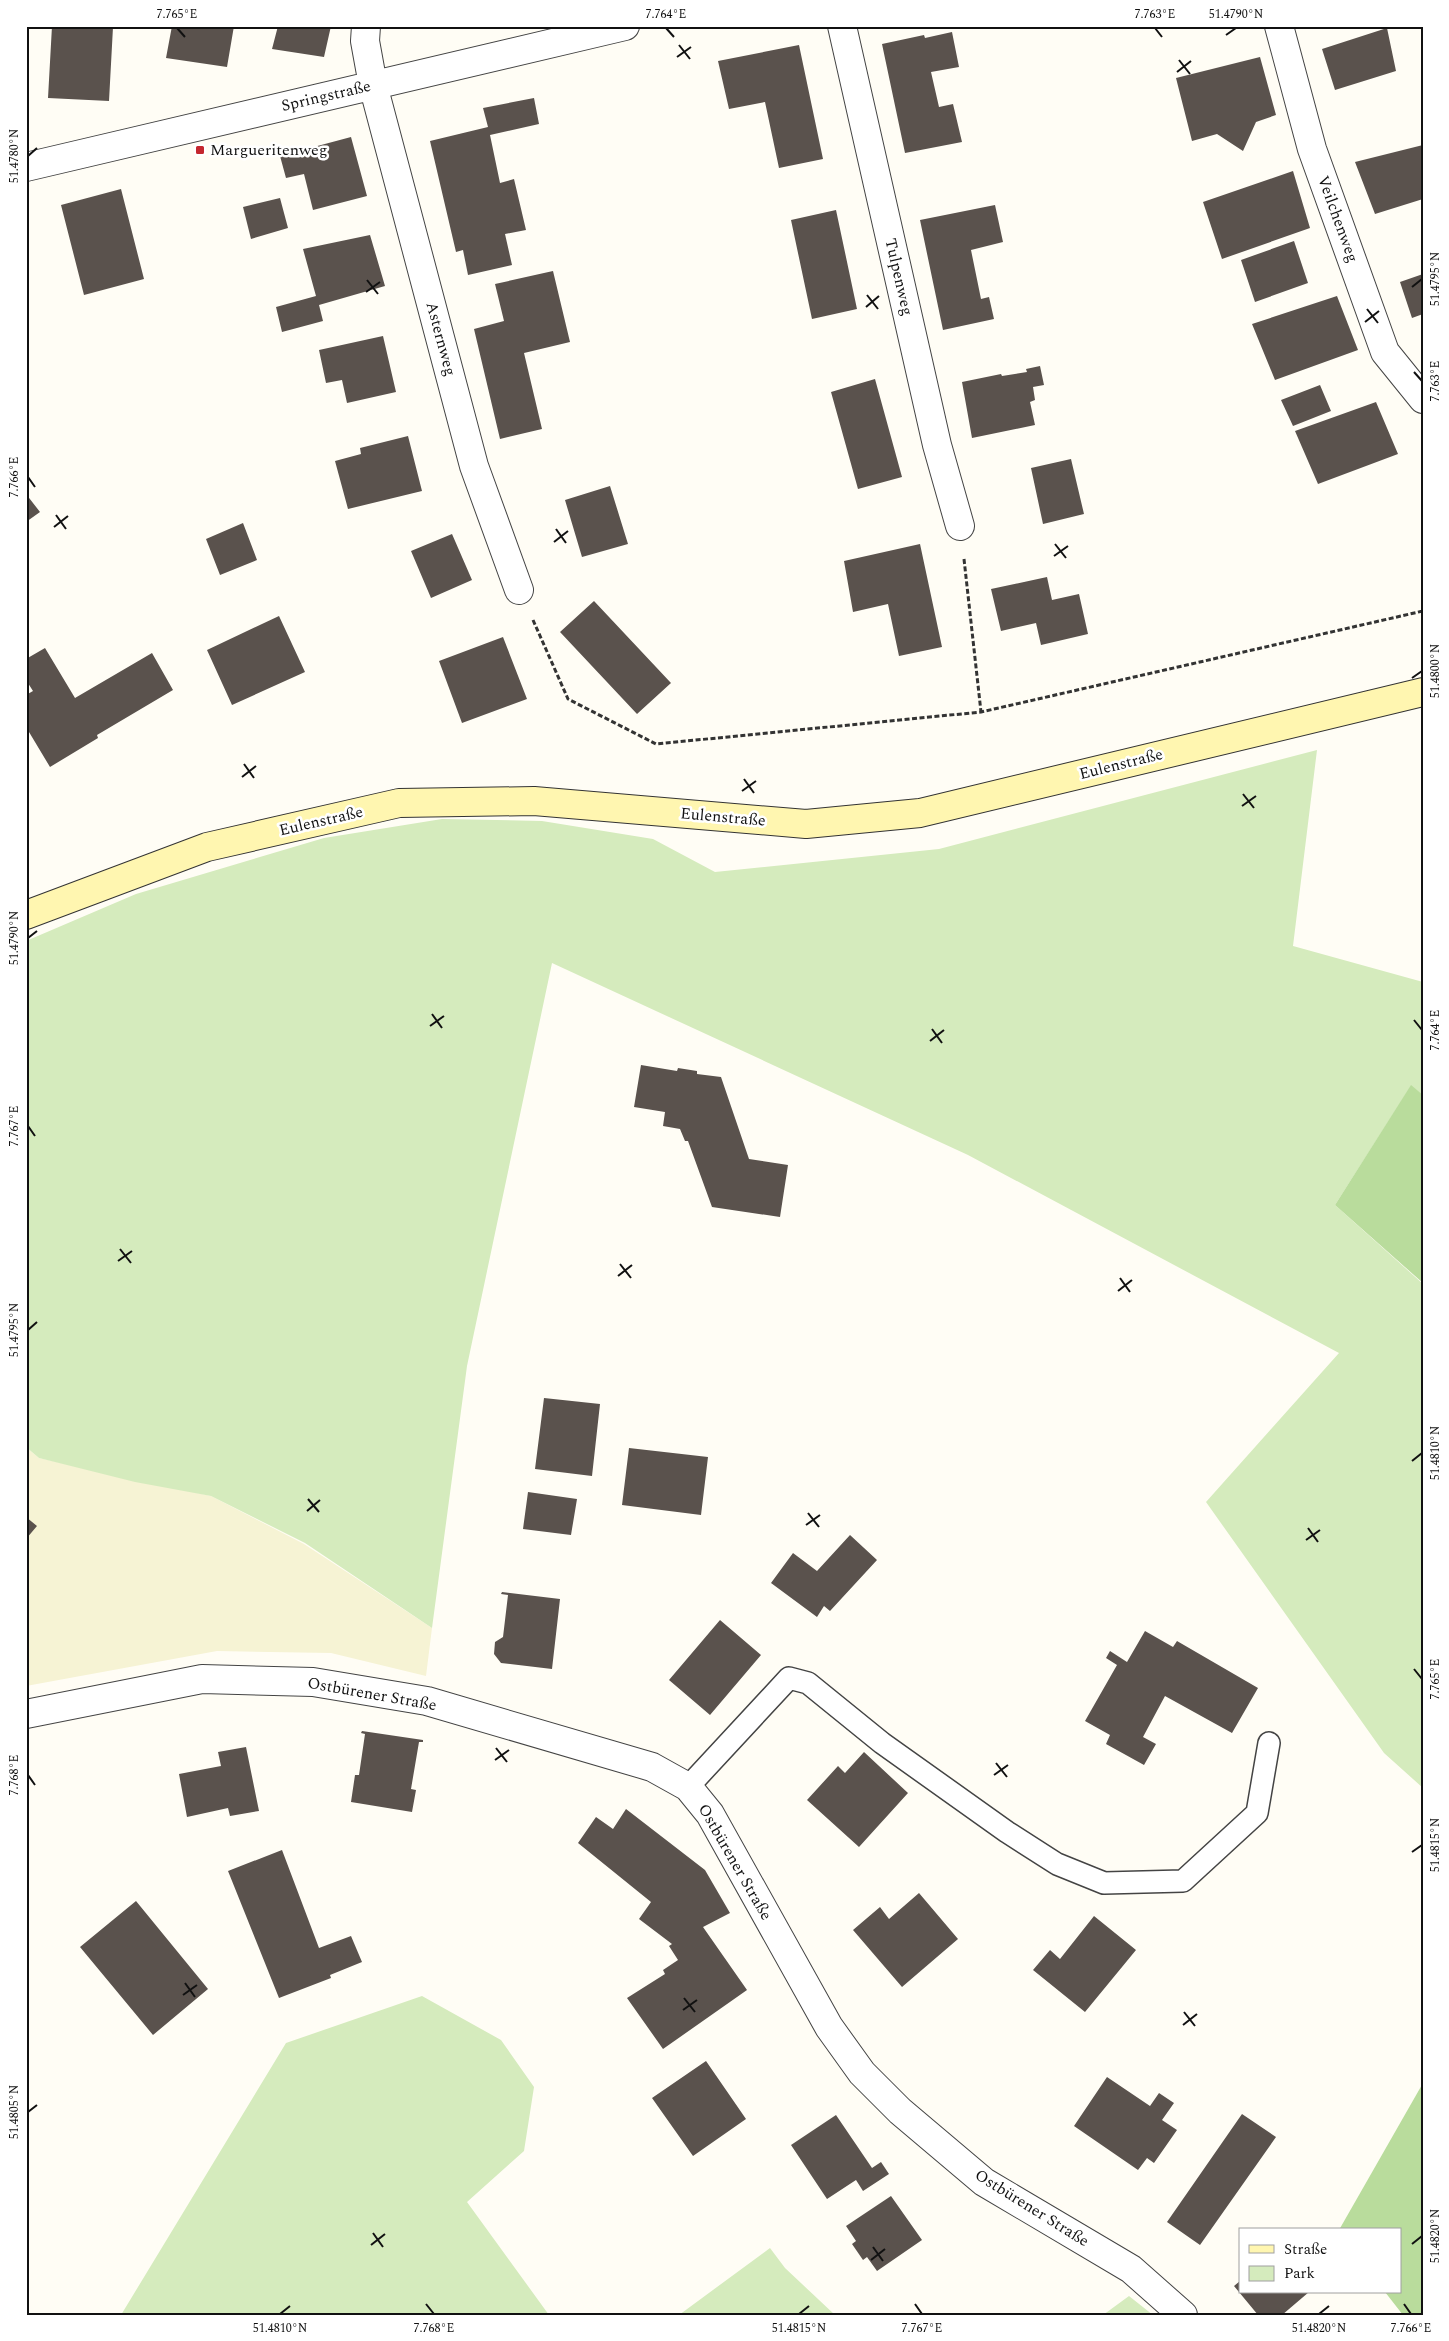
<svg xmlns="http://www.w3.org/2000/svg" width="1449" height="2341" viewBox="0 0 1449 2341" font-family="Spectral,serif">
<rect width="100%" height="100%" fill="#fffdf5"/>
<path fill="#f6f3d4" d="M26,1447L39,1458L211,1496L304,1544L432,1628L426,1676L331,1653L217,1651L26,1686Z"/>
<path fill="#d5ebbd" d="M1317,750L1293,946L1423,982V1095L1411,1086L1335,1205L1423,1284V1788L1384,1753L1206,1502L1339,1353L968,1155L552,963L467,1366L432,1628L305,1543L211,1496L135,1482L39,1458L26,1447V941L136,894L324,838L442,819L542,821L653,839L715,872L939,849Z
M422,1996L501,2040L534,2087L524,2151L467,2202L549,2315H121L286,2043Z
M770,2248L785,2268L835,2315H679Z
M1129,2296L1153,2315H1103Z"/>
<path fill="#b9dc9c" d="M1411,1085L1423,1095V1283L1335,1205Z
M1423,2083V2315H1403L1385,2292H1400V2230H1339Z"/>
<path fill="#5a524d" d="M52,26L113,27L109,101L48,98Z
M172,26H234L227,67L166,58Z
M278,26H331L324,57L272,49Z
M1387,28L1396,71L1335,90L1322,49Z
M952,32L959,67L931,72L939,107L953,104L962,142L905,153L882,44L924,35L925,38Z
M799,45L823,159L779,168L765,102L729,109L718,61Z
M1260,57L1276,115L1256,122L1243,151L1217,134L1192,141L1176,78Z
M534,98L539,124L490,135L500,183L514,179L526,230L505,234L512,265L468,275L463,250L456,252L430,141L488,127L483,108Z
M351,137L367,196L313,210L304,174L286,178L280,156Z
M1423,145V199L1375,214L1355,162Z
M1293,171L1310,228L1222,259L1203,202Z
M121,189L144,279L84,295L61,205Z
M280,198L288,228L251,239L243,207Z
M995,205L1003,242L971,250L981,299L989,297L994,319L943,330L920,220Z
M836,210L857,309L812,319L791,220Z
M370,235L385,286L319,305L323,321L282,332L276,307L316,296L303,249Z
M1294,241L1308,283L1255,302L1241,260Z
M553,271L570,342L524,353L542,429L500,439L474,329L504,321L495,284Z
M1423,274V314L1412,318L1400,282Z
M1337,296L1358,350L1275,380L1252,324Z
M383,336L396,392L347,403L342,380L326,383L319,350Z
M1040,366L1044,385L1033,387L1035,400L1030,402L1035,425L972,438L962,382L1001,374L1002,376L1027,372L1026,369Z
M875,379L902,477L858,489L831,392Z
M1320,385L1331,411L1293,426L1281,400Z
M1376,402L1398,454L1318,484L1295,431Z
M408,436L422,491L348,509L335,461L361,454L360,448Z
M1071,459L1084,514L1043,524L1031,468Z
M610,486L628,544L582,557L565,500Z
M26,494L40,512L26,522Z
M243,523L257,560L220,575L206,539Z
M452,534L472,580L431,598L411,551Z
M920,544L942,647L899,656L888,604L853,612L844,561Z
M1047,577L1052,600L1079,594L1088,634L1041,645L1036,623L1001,631L991,589Z
M594,601L671,683L637,714L560,632Z
M279,616L305,672L232,705L207,650Z
M503,637L527,699L462,723L439,661Z
M45,648L75,698L152,653L173,690L97,735L98,738L50,767L26,727V695L33,691L26,680V659Z
M641,1065L677,1071L678,1068L697,1071V1074L721,1077L749,1159L788,1165L780,1217L712,1207L688,1141H685L680,1129L663,1126L665,1112L634,1107Z
M544,1398L600,1404L592,1476L535,1469Z
M629,1448L708,1457L701,1515L622,1505Z
M528,1492L577,1499L571,1535L523,1529Z
M26,1517L37,1526L26,1539Z
M850,1535L877,1560L830,1611L824,1606L817,1617L771,1583L793,1553L817,1571Z
M502,1592L560,1599L552,1669L501,1663L494,1654L495,1642L503,1637L508,1595L501,1594Z
M720,1620L761,1655L710,1715L669,1680Z
M1145,1631L1173,1647L1177,1641L1258,1688L1232,1733L1165,1696L1143,1737L1156,1744L1144,1765L1106,1744L1110,1735L1085,1721L1117,1665L1106,1658L1110,1651L1127,1662Z
M362,1731L423,1740V1742H419L411,1789L416,1790L412,1812L351,1802L355,1775H359L365,1734L361,1733Z
M246,1747L259,1811L230,1816L228,1808L187,1817L179,1774L221,1766L218,1752Z
M864,1752L908,1793L859,1847L807,1800L838,1766L845,1773Z
M626,1809L705,1870L730,1913L703,1927L747,1990L663,2049L627,1998L665,1974L663,1970L678,1960L669,1946L672,1944L639,1919L651,1902L578,1843L596,1817L613,1829Z
M282,1850L319,1948L351,1936L362,1962L330,1975L331,1978L279,1998L228,1871Z
M919,1893L958,1939L902,1987L853,1930L880,1907L889,1919Z
M136,1901L208,1989L153,2035L80,1947Z
M1094,1916L1136,1950L1085,2012L1033,1970L1050,1950L1060,1959Z
M706,2061L746,2119L693,2156L652,2098Z
M1107,2077L1150,2106L1159,2093L1174,2103L1162,2120L1177,2130L1154,2163L1147,2158L1138,2170L1074,2126Z
M1242,2114L1276,2137L1200,2245L1167,2222Z
M836,2115L872,2168L881,2162L889,2174L863,2191L856,2180L827,2199L791,2145Z
M891,2196L922,2240L877,2271L867,2257L863,2260L852,2244L856,2241L846,2226Z
M1240,2281V2292H1309L1282,2315H1258L1234,2286Z"/>
<g fill="none" stroke-linecap="round" stroke-linejoin="round">
<g stroke="#444" stroke-width="24">
<path id="lane" d="M688,1787L789,1678L808,1683L882,1743L1007,1832L1057,1864L1104,1883L1183,1881L1257,1813L1269,1743"/>
</g>
<g stroke="#444" stroke-width="30">
<path id="street" d="M366,26L365,41L373,85L474,466L519,590
M842,26L937,445L960,526
M1279,26L1312,149L1385,352L1423,399
M26,167L625,26
M26,1714L202,1679L313,1682L427,1701L652,1767L688,1787L710,1814L829,2027L862,2073L900,2111L984,2182L1131,2269L1183,2315"/>
</g>
<g stroke="#333" stroke-width="30">
<path id="secondary" d="M26,915L207,847L399,803L534,801L806,824L920,813L1423,692"/>
</g>
<path stroke="#333" stroke-width="3" stroke-dasharray="5 2.5" stroke-linecap="butt" d="M964,559L981,712
M533,620L568,699L656,744L981,712L1423,611"/>
<use href="#lane" stroke="#fff" stroke-width="21"/>
<use href="#street" stroke="#fff" stroke-width="28"/>
<use href="#secondary" stroke="#fff6b0" stroke-width="28"/>
</g>
<path fill="none" stroke="#111" stroke-width="2" d="M177,28L185,37M666,28L674,37M1155,28L1162,37M1226,35L1236,28M679,45L690,59M677,57L691,47M1179,60L1190,74M1177,72L1191,61M28,156L37,148M367,280L378,294M1412,287L1422,279M366,292L380,282M867,295L878,309M866,307L879,296M1367,309L1378,323M1365,322L1379,311M1414,372L1422,381M28,477L35,487M56,515L66,529M54,527L68,516M556,529L566,543M554,542L568,531M1055,544L1066,558M1054,556L1068,546M1412,678L1422,671M244,764L254,778M242,777L256,766M744,779L754,793M742,791L756,781M1243,794L1254,808M1242,806L1256,796M28,938L37,931M432,1014L442,1028M1414,1020L1422,1030M430,1026L444,1016M932,1029L942,1043M930,1041L944,1030M28,1126L35,1136M120,1249L131,1263M118,1261L132,1251M620,1264L631,1278M618,1276L632,1265M1120,1278L1130,1292M1118,1291L1132,1280M28,1330L37,1322M1412,1461L1422,1453M308,1499L319,1512M307,1511L320,1500M808,1513L819,1527M806,1525L820,1515M1308,1528L1318,1542M1306,1540L1320,1530M1414,1669L1422,1679M496,1748L507,1762M495,1760L509,1750M996,1763L1007,1777M28,1775L35,1785M994,1775L1008,1765M1412,1852L1422,1845M185,1983L195,1997M183,1995L197,1985M684,1998L695,2012M683,2010L697,2000M1184,2012L1195,2026M1183,2025L1197,2014M28,2112L37,2105M373,2233L383,2247M1412,2244L1422,2236M371,2245L385,2234M873,2247L883,2261M871,2260L885,2249M426,2304L434,2314M915,2304L922,2314M1404,2304L1411,2314M280,2314L290,2306M799,2314L809,2306M1319,2314L1329,2306"/>
<rect fill="#c4262e" stroke="#fff" stroke-width="2" x="195" y="145" width="10" height="10" rx="2.5"/>
<g text-anchor="middle" dominant-baseline="central" stroke-width="5" stroke-linejoin="round" paint-order="stroke">
<g font-size="16" fill="#111" stroke="#fff">
<text transform="translate(326 96) rotate(-13)">Springstraße</text>
<text transform="translate(1338 219) rotate(70)">Veilchenweg</text>
<text transform="translate(899 277) rotate(77)">Tulpenweg</text>
<text transform="translate(441 339) rotate(75)">Asternweg</text>
<text transform="translate(1121 764) rotate(-14)">Eulenstraße</text>
<text transform="translate(723 817) rotate(5)">Eulenstraße</text>
<text transform="translate(321 821) rotate(-13)">Eulenstraße</text>
<text transform="translate(372 1694) rotate(10)">Ostbürener Straße</text>
<text transform="translate(735 1862) rotate(60)">Ostbürener Straße</text>
<text transform="translate(1032 2208) rotate(32)">Ostbürener Straße</text>
</g>
<g font-size="16" fill="#111" stroke="#fff" text-anchor="start">
<text x="210" y="150">Margueritenweg</text>
</g>
</g>
<rect width="1449" height="2341" fill="none" stroke="#ffffff" stroke-width="55"/>
<rect x="1239" y="2228" width="162" height="65" fill="#ffffff" stroke="#a0a0a0"/>
<rect x="1249" y="2245" width="25" height="8" fill="#fff6b0" stroke="#a0a0a0"/>
<text x="1284" y="2254" font-size="15" fill="#111111">Straße</text>
<rect x="1249" y="2266" width="25" height="15" fill="#d5ebbd" stroke="#a0a0a0"/>
<text x="1284" y="2278" font-size="15" fill="#111111">Park</text>
<rect x="28" y="28" width="1394" height="2286" fill="none" stroke="#111" stroke-width="2"/>
<g font-size="12" text-anchor="middle" fill="#111">
<text x="177" y="18">7.765°E</text>
<text x="666" y="18">7.764°E</text>
<text x="1155" y="18">7.763°E</text>
<text x="1236" y="18">51.4790°N</text>
<text transform="translate(14 156) rotate(-90)" y="4">51.4780°N</text>
<text transform="translate(1435 279) rotate(-90)" y="4">51.4795°N</text>
<text transform="translate(1435 381) rotate(-90)" y="4">7.763°E</text>
<text transform="translate(14 477) rotate(-90)" y="4">7.766°E</text>
<text transform="translate(1435 671) rotate(-90)" y="4">51.4800°N</text>
<text transform="translate(14 938) rotate(-90)" y="4">51.4790°N</text>
<text transform="translate(1435 1030) rotate(-90)" y="4">7.764°E</text>
<text transform="translate(14 1126) rotate(-90)" y="4">7.767°E</text>
<text transform="translate(14 1330) rotate(-90)" y="4">51.4795°N</text>
<text transform="translate(1435 1453) rotate(-90)" y="4">51.4810°N</text>
<text transform="translate(1435 1679) rotate(-90)" y="4">7.765°E</text>
<text transform="translate(14 1775) rotate(-90)" y="4">7.768°E</text>
<text transform="translate(1435 1845) rotate(-90)" y="4">51.4815°N</text>
<text transform="translate(14 2112) rotate(-90)" y="4">51.4805°N</text>
<text transform="translate(1435 2236) rotate(-90)" y="4">51.4820°N</text>
<text x="280" y="2332">51.4810°N</text>
<text x="434" y="2332">7.768°E</text>
<text x="799" y="2332">51.4815°N</text>
<text x="922" y="2332">7.767°E</text>
<text x="1319" y="2332">51.4820°N</text>
<text x="1411" y="2332">7.766°E</text>
</g>
</svg>
